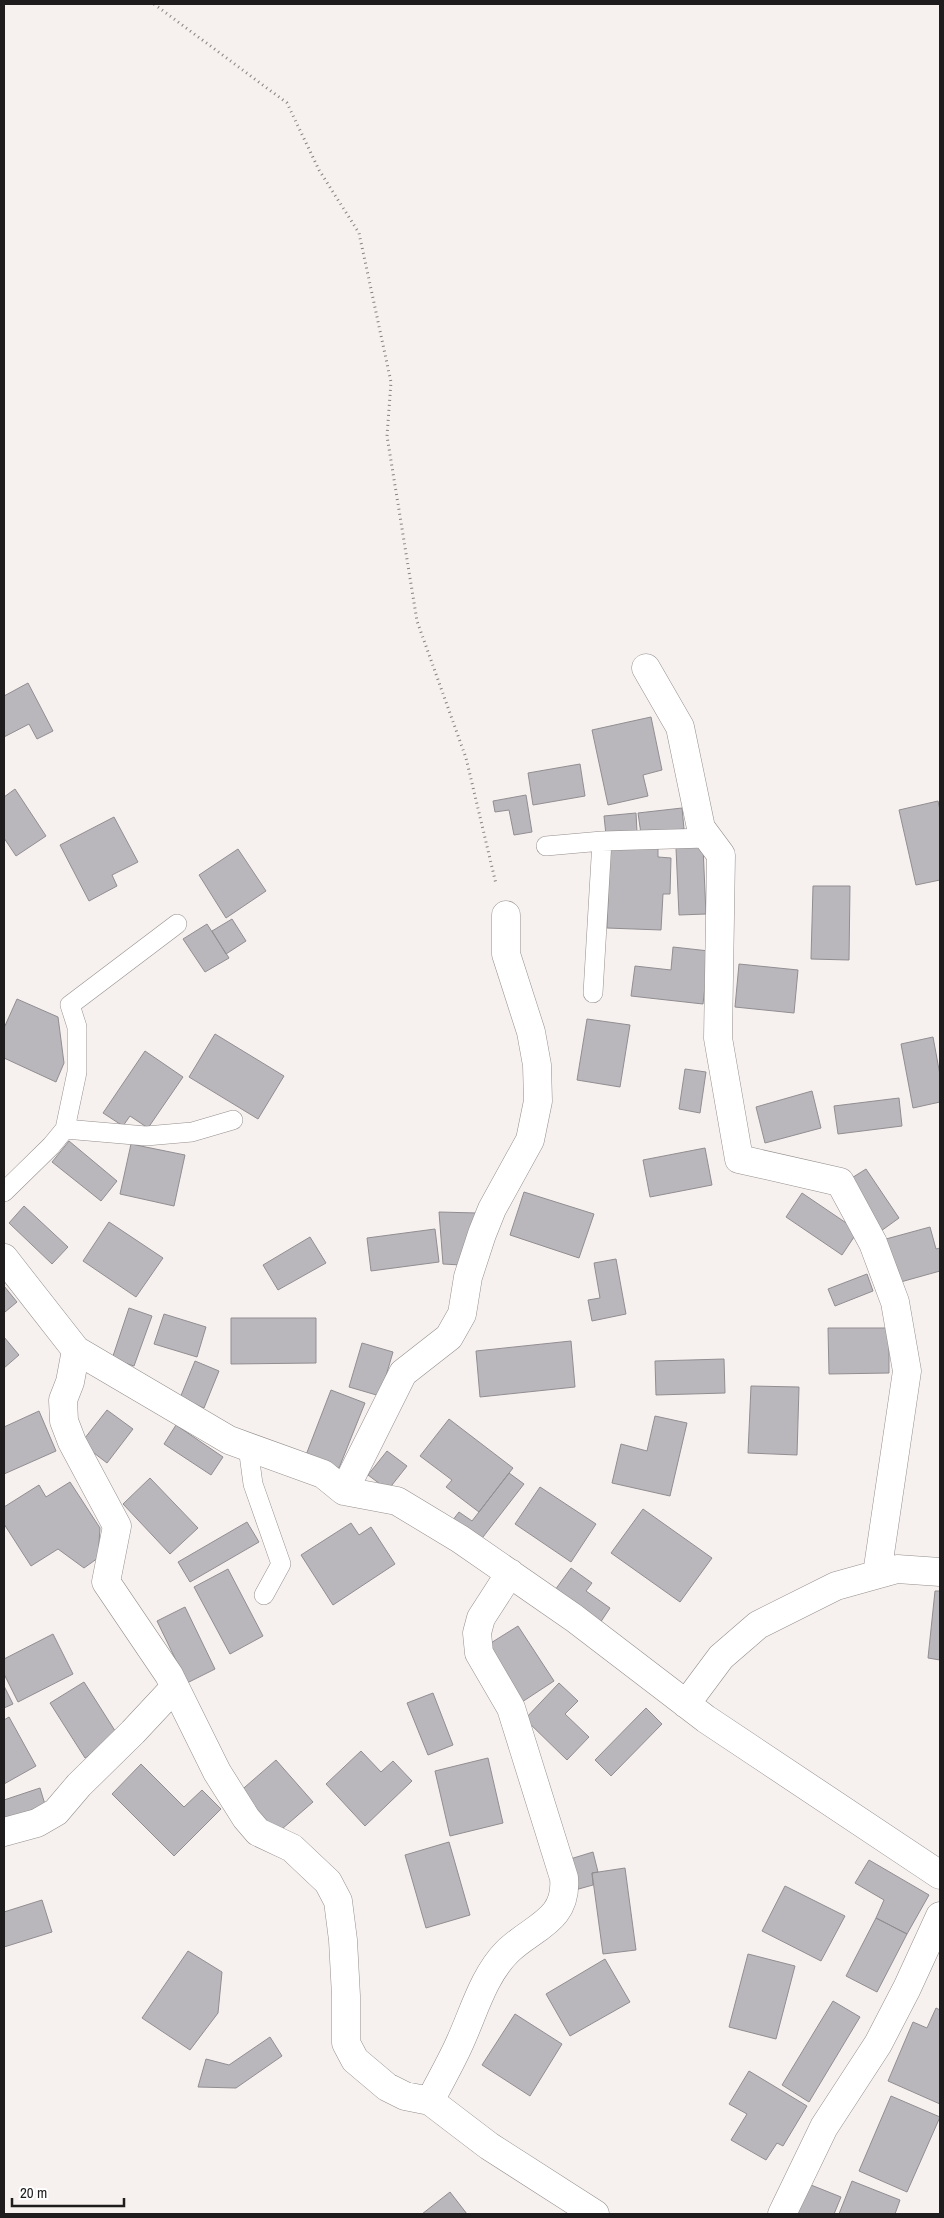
<svg xmlns="http://www.w3.org/2000/svg" width="944" height="2218" viewBox="0 0 944 2218" font-family="'Archivo Narrow',sans-serif">
<rect width="100%" height="100%" fill="#f6f0ee"/>
<path fill="#bab7bc" stroke="#918e92" d="M28,683L53,731L37,739L29,724L4,737V696Z
M651,717L662,770L643,775L648,796L608,805L592,730Z
M580,764L585,796L533,805L528,773Z
M15,789L46,836L16,856L4,838V797Z
M526,795L532,832L514,835L509,810L495,812L493,801Z
M938,801L940,810V880L916,885L899,810Z
M682,808L684,829L641,834L638,813Z
M636,813L637,832L606,835L604,816Z
M114,817L138,862L112,875L117,886L89,901L60,845Z
M610,843L658,845V857L671,858L670,894H663L661,930L607,928Z
M703,847L706,914L679,915L676,848Z
M238,849L266,891L226,918L199,875Z
M813,886H850L849,960L811,959Z
M232,919L246,941L226,954L212,931Z
M207,924L229,958L205,972L183,939Z
M673,947L709,951L703,1004L631,996L635,966L671,970Z
M739,964L798,970L794,1013L735,1007Z
M17,999L58,1017L64,1063L56,1082L4,1058V1028Z
M587,1019L630,1025L620,1087L577,1080Z
M215,1034L284,1076L258,1119L189,1077Z
M933,1037L940,1075V1102L913,1108L901,1044Z
M145,1051L183,1077L148,1128L130,1116L123,1126L103,1113Z
M685,1069L706,1072L700,1113L679,1109Z
M812,1091L821,1128L765,1143L756,1107Z
M899,1098L902,1126L838,1134L834,1106Z
M69,1141L117,1181L101,1201L52,1162Z
M131,1144L185,1155L174,1206L120,1194Z
M705,1148L712,1185L650,1197L643,1160Z
M866,1169L899,1218L881,1231L847,1181Z
M524,1192L594,1214L579,1258L510,1235Z
M802,1193L858,1231L842,1255L786,1217Z
M24,1206L68,1247L52,1264L9,1223Z
M439,1212L477,1213L461,1265L443,1264Z
M109,1222L163,1258L136,1297L83,1261Z
M930,1227L936,1249L940,1248V1271L897,1283L886,1239Z
M435,1229L439,1262L371,1271L367,1238Z
M310,1237L326,1263L278,1290L263,1265Z
M616,1259L626,1314L592,1321L588,1300L600,1298L594,1263Z
M867,1274L873,1291L835,1306L828,1289Z
M4,1286L17,1302L5,1312L4,1311Z
M129,1308L152,1316L134,1366L112,1359Z
M164,1314L206,1327L197,1357L154,1344Z
M231,1318H316V1363L231,1364Z
M828,1328H889V1373L829,1374Z
M4,1337L19,1355L4,1368Z
M571,1341L575,1387L480,1397L476,1351Z
M362,1343L393,1352L380,1396L349,1387Z
M724,1359L725,1393L656,1395L655,1361Z
M195,1361L219,1371L204,1408L180,1398Z
M751,1386L799,1387L797,1455L748,1453Z
M331,1390L365,1403L339,1468L306,1455Z
M107,1410L133,1429L107,1463L81,1443Z
M39,1411L56,1451L4,1474V1427Z
M655,1416L687,1423L670,1496L612,1483L621,1444L647,1451Z
M449,1419L513,1468L479,1512L446,1487L452,1480L420,1456Z
M176,1425L223,1457L211,1475L164,1444Z
M387,1451L407,1466L388,1490L368,1475Z
M509,1473L524,1484L476,1546L449,1525L459,1512L472,1521Z
M150,1478L198,1528L170,1554L123,1504Z
M70,1482L100,1528L98,1558L84,1568L58,1549L31,1566L4,1524V1507L39,1485L46,1497Z
M540,1487L596,1524L571,1562L515,1524Z
M643,1509L712,1558L680,1602L611,1553Z
M247,1522L259,1542L190,1582L178,1562Z
M351,1523L359,1535L371,1527L395,1564L333,1605L301,1555Z
M571,1568L592,1583L586,1591L610,1608L596,1629L550,1597Z
M228,1569L263,1636L230,1654L194,1587Z
M935,1591H940V1660L928,1658Z
M185,1607L215,1669L187,1683L157,1621Z
M518,1626L554,1681L522,1702L486,1646Z
M53,1634L73,1674L18,1702L4,1674V1659Z
M84,1682L119,1737L85,1758L50,1703Z
M559,1683L578,1701L565,1714L589,1737L567,1760L525,1719Z
M4,1686L13,1704L4,1708Z
M433,1693L453,1745L428,1755L407,1703Z
M646,1708L662,1724L611,1776L595,1760Z
M9,1717L36,1766L4,1784V1720Z
M361,1751L381,1772L393,1761L412,1781L365,1826L326,1784Z
M488,1758L503,1823L450,1836L435,1771Z
M276,1760L313,1802L274,1836L237,1794Z
M141,1764L184,1807L202,1790L221,1809L174,1856L112,1794Z
M40,1788L47,1811L4,1826V1800Z
M449,1842L470,1915L426,1928L405,1855Z
M593,1852L598,1872L592,1873L593,1885L575,1890L567,1860Z
M869,1860L929,1895L907,1934L876,1918L884,1900L855,1883Z
M625,1868L636,1950L603,1954L592,1873Z
M785,1886L845,1916L821,1961L762,1931Z
M42,1900L52,1932L4,1947V1912Z
M876,1918L907,1934L877,1992L846,1976Z
M188,1951L222,1972L218,2013L190,2050L142,2018Z
M748,1954L795,1966L776,2039L729,2027Z
M605,1959L630,2002L570,2036L546,1994Z
M833,2001L860,2017L809,2102L782,2085Z
M936,2008L940,2010V2104L888,2081L913,2022L927,2028Z
M515,2014L562,2044L530,2096L482,2065Z
M270,2037L282,2056L236,2088L198,2087L206,2059L229,2065Z
M749,2071L807,2106L783,2146L777,2143L766,2160L731,2140L747,2114L729,2104Z
M891,2096L940,2117L907,2192L859,2171Z
M852,2181L900,2200L895,2214H839Z
M806,2183L841,2197L834,2214H794Z
M450,2192L467,2214H422Z"/>
<g fill="none" stroke-linecap="round" stroke-linejoin="round">
<g stroke="#948f8d" stroke-width="20">
<path id="lane" d="M546,846L602,841
M593,993L602,841L707,838
M65,1129L77,1072V1027L70,1005L177,924
M4,1192L51,1146L65,1129L146,1136L192,1132L233,1120
M248,1447L253,1484L281,1564L264,1595"/>
</g>
<g stroke="#948f8d" stroke-width="29">
<path id="street" d="M646,668L680,727L701,828L721,855L718,1038L739,1159L840,1182L873,1243L895,1302L907,1371L877,1574
M4,1258L76,1350L229,1440L323,1474L344,1491L397,1501L460,1539L574,1618L706,1719L940,1875
M76,1350L70,1382L63,1400L64,1421L72,1442L117,1526L106,1582L169,1675L217,1772L246,1818L258,1832L292,1848L328,1882L338,1901L343,1940L346,1996V2043L355,2060L387,2087L405,2096L430,2101L489,2146L595,2214
M344,1491L403,1373L449,1337L462,1314L468,1277L482,1234L492,1209L530,1140L538,1101L537,1065L531,1032L506,954V915
M686,1704L721,1657L758,1625L836,1586L897,1569L940,1572
M4,1832L37,1823L56,1812L79,1785L133,1732L175,1687
M430,2101C440,2081 452,2061 461,2040C474,2011 484,1975 507,1952C532,1927 568,1921 564,1878L511,1708L479,1653L477,1633L481,1618L510,1573
M782,2214L824,2127L878,2044L907,1988L940,1916"/>
</g>
<path stroke="#868281" stroke-width="3" stroke-dasharray="1 4" stroke-linecap="butt" d="M154,4L287,103L319,170L359,233L391,382L387,436L417,621L466,758L496,884"/>
<use href="#lane" stroke="#fff" stroke-width="19"/>
<use href="#street" stroke="#fff" stroke-width="28"/>
</g>
<rect width="944" height="2218" fill="none" stroke="#1e1c1c" stroke-width="10"/>
<path d="M12 2198v8h112v-8" fill="none" stroke="#1e1c1c" stroke-width="2.5"/>
<text x="20" y="2198" font-size="15" fill="#1e1c1c" stroke="#ffffff" stroke-width="4" paint-order="stroke">20 m</text>
</svg>
